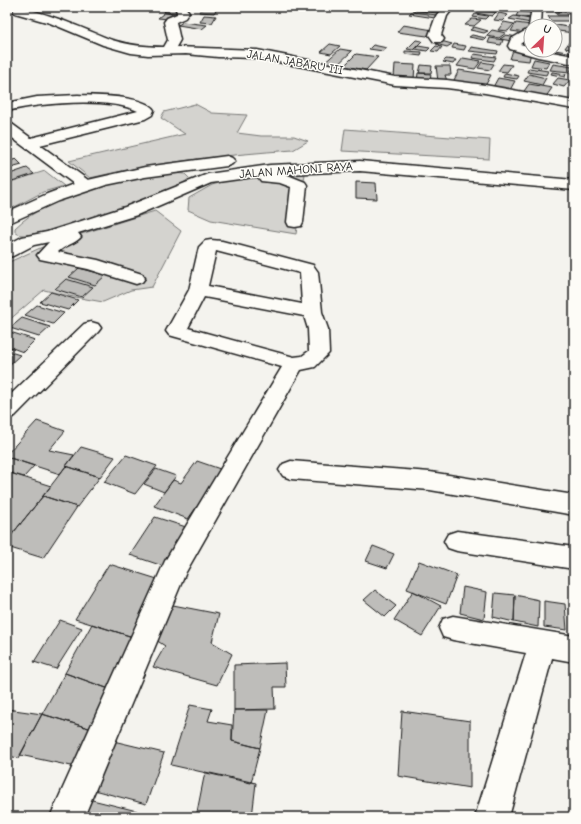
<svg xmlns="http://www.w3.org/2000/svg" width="581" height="824" viewBox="0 0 581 824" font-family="'Comic Neue',sans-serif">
<rect width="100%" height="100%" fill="#f4f3ee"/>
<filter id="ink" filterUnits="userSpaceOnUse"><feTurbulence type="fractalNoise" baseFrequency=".025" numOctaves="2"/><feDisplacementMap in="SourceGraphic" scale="8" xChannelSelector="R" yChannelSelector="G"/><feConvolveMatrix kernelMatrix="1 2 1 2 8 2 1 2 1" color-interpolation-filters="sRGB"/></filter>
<g filter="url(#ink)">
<path fill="#d4d3cf" stroke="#787876" d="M195,104L212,113L247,115L237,133L261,136H294L308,141L293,150C225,155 157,162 90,178L69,161L185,134L161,118L164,112Z
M345,129L490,140L489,159L342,151Z
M45,171L64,186L43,192L7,211V183Z
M172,173L185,174L189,178C180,193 44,236 23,235C20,235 17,234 15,232V228C50,193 125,180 172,173Z
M305,174L296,234L211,220L188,210L189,198L212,185L229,180Z
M155,211L181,231L152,287L131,290L103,302L69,296L44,290L7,322V263L49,244Z"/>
<path fill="#bebdba" stroke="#1c1c1c" d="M147,7H166L164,10L146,9Z
M168,7L180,8L176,13L164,12Z
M203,7H210L218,8L214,13L199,12Z
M414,7H416L440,10L437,13L412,10Z
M512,7H532L531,12L511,10Z
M479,10L496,12L492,16L476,13Z
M519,11L533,13L531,18L516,16Z
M555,11L566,12L568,15H557Z
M411,12L437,15L435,18L409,14Z
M164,13L174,14L168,19L158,18Z
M499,13L508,15L502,21L494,20Z
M475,14L488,16L485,19L473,17Z
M204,15L216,16L212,23L200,22Z
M514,16L535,20L531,23L509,19Z
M548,16H568L570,21H551Z
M472,19L481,20L474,26L465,25Z
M183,22L207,25L202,29L178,25Z
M504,22L514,24L508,31L498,30Z
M516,23L531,25L525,33L511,31Z
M550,24L574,28V33L558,31L555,33V26H549Z
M403,25L433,30L427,36L397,32Z
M474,27L488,31L484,33L470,30Z
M492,30L506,33L499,38L486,36Z
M472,35L486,38L484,40L469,37Z
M506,35L517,37L512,41L500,39Z
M490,38L503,40L501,45L488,43Z
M416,40L422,41L413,50L407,49Z
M441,41L452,44L447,47L436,44Z
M570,41L574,42V50L565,48Z
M330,44L340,46L331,54L321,52Z
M454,44L466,46L464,50L452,48Z
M373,45L387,48L383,51L369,49Z
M418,46L430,48L427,51L415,49Z
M436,46L442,47L438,52L431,51Z
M471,47L498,51L497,54L469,51Z
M340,49L352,51L334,68L322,65Z
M513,50L531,52L529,61L510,59Z
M551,50H555L573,53L569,58L548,54Z
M405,51L422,52L421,56L405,54Z
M356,54L378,57L366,70L344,66Z
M474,54L496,57L494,61L472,58Z
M463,58L481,61L475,69L457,66Z
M446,59L456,60L453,64L443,62Z
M534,59L549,62L546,68L531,66Z
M482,62L494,64L490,70L478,68Z
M395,64L415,65L414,79L394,78Z
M503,64L512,65L507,72L498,71Z
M553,64L572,67L570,72L550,70Z
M421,65L432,66L431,73H419Z
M436,66H450L451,75H445L447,81H438Z
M529,68L548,71L546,75L527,72Z
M459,70L491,75L485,86L453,82Z
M552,72L566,74L565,77L551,74Z
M418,73L431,74L430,81H417Z
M505,73L519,76L517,79L503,77Z
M529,74L546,78L542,85L524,81Z
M498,78L515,81L510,90L493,87Z
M558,78L570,80L564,87L553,84Z
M529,84L552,88L545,98L522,94Z
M16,159L22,165L7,169V162Z
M27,168L34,174L9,182L7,181V175Z
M356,182L376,183L377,199L356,198Z
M79,268L106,275L95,285L69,277Z
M66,279L93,287L82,297L55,289Z
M51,292L78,300L68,310L40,302Z
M37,305L64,313L53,324L25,315Z
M22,318L50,327L39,337L10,328Z
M7,331L35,340L23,352L7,346Z
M7,351L20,355L7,367Z
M37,421L65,431L49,450L74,455L60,474L7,457V454Z
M81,447L115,457L100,477L66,466Z
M126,455L157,466L135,494L104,482Z
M7,457L34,466L24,477L7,472Z
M197,461L223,470L188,519L154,506L173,480L181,483Z
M66,466L100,477L77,507L43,496Z
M156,469L176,476L164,492L144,484Z
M7,472L51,486L9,538L7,537Z
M43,496L77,507L43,558L7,547V541L9,538Z
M155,517L186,527L163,566L130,555Z
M373,546L394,554L387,568L366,561Z
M419,561L457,575L446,604L407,589Z
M109,564L167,582L136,638L75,619Z
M463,587L487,592L484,619L460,613Z
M375,590L396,606L385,617L364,600Z
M413,591L441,606L422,636L394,620Z
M495,593L515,595L514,622L493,617Z
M515,595L539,600L538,627L514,622Z
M544,601L565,604L567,630L544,627Z
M572,604H574V632H573Z
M173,605L219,614L212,642L232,654L217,685L153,667L165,646L153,638Z
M60,620L82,628L56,669L34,662Z
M92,624L136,638L112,690L65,673Z
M285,663L286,687H274L275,709L234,710V665Z
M65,673L112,690L92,729L42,714Z
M190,705L212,709L208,721L232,725V741L260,748L251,783L171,765Z
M7,709L42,714L19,758L7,756Z
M234,710H268L260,748L232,741Z
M402,711L470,721V788L398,776Z
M42,714L92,729L76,767L20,755Z
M109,740L164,753L146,804L90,789Z
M205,772L256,783L252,817H196Z
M80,797L137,811L135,817H72Z"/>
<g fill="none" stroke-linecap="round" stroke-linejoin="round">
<g stroke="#1c1c1c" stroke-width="3">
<path id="street" d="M175,7H185L189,12L185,18L176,22L180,40L176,47L257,50L395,77L447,80L485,85L574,101V109L485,93L447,88L395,85L257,58L218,57L186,54L148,55L131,53L103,45L50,23L15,13L13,11L15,9C31,5 93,33 112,40C129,45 145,47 164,47L168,40L164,22L167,18L177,14V12Z
M443,7H454L447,16L441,35L444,39L442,42H434L429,35L436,16Z
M532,7H542L541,26H531V36L520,44L531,47V50H541L574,56V64L538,57L510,49L508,46L511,39L530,28L529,26Z
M78,95C96,96 144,95 154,110L152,115L145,119L40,145L88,180L145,167L227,156L232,158L235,161L232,164L227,166L145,177L106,185L58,201L7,224V212L47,194L74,184L7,134V123L12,124L31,138L138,111C106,97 41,103 7,111V103L37,97Z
M360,161L574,180V190L360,171L285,174L305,182L307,185L303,222L301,226L295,227L289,226L287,222L291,187L280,183L261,181L259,178L261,176L211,183L137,215L78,233L81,237C75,244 65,245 58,252L98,260L142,274L145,278L142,282L136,284L88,269L40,259L37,255L49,242L34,245L13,256L7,257V245L22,237L47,232L125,207L208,174L270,165Z
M211,240L222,241L313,265L318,272L322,312L328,329L329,353L315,367L301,370L186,572L84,817H50L165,561L282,367L169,335L166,331L189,290L199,247L205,241ZM216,251L300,273L302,304L208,286ZM204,297L304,316L308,329L309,351L302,356L294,357L188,328Z
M91,322L98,324L101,328L98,332L15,416L7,419V398L84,324Z
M291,461L430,472L574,495V515L430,490L291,479L283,476L279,470L283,464Z
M457,531L574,547V569L457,551L448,548L444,541L448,534Z
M453,616L574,636V662L552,658L509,817H475L526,653L453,640L443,637L439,628L443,619Z"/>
</g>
<use href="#street" fill="#fdfcf7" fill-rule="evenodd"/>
</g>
</g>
<g text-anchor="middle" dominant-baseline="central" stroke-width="3" stroke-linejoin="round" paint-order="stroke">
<g font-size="12" fill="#1c1c1c" stroke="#fdfcf7">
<text transform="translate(295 62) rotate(10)">JALAN JABARU III</text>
<text transform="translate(296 170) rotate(-4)">JALAN MAHONI RAYA</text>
</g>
</g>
<rect width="581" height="824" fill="none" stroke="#fdfcf7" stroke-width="24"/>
<rect x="12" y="12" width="557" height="800" fill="none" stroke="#1c1c1c" stroke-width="1.5" filter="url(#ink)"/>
<g transform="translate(543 38) rotate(25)"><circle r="19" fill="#fdfcf7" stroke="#a3a29f"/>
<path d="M0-3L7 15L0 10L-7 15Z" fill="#d1495b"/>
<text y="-6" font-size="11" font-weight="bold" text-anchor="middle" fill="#1c1c1c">U</text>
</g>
</svg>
